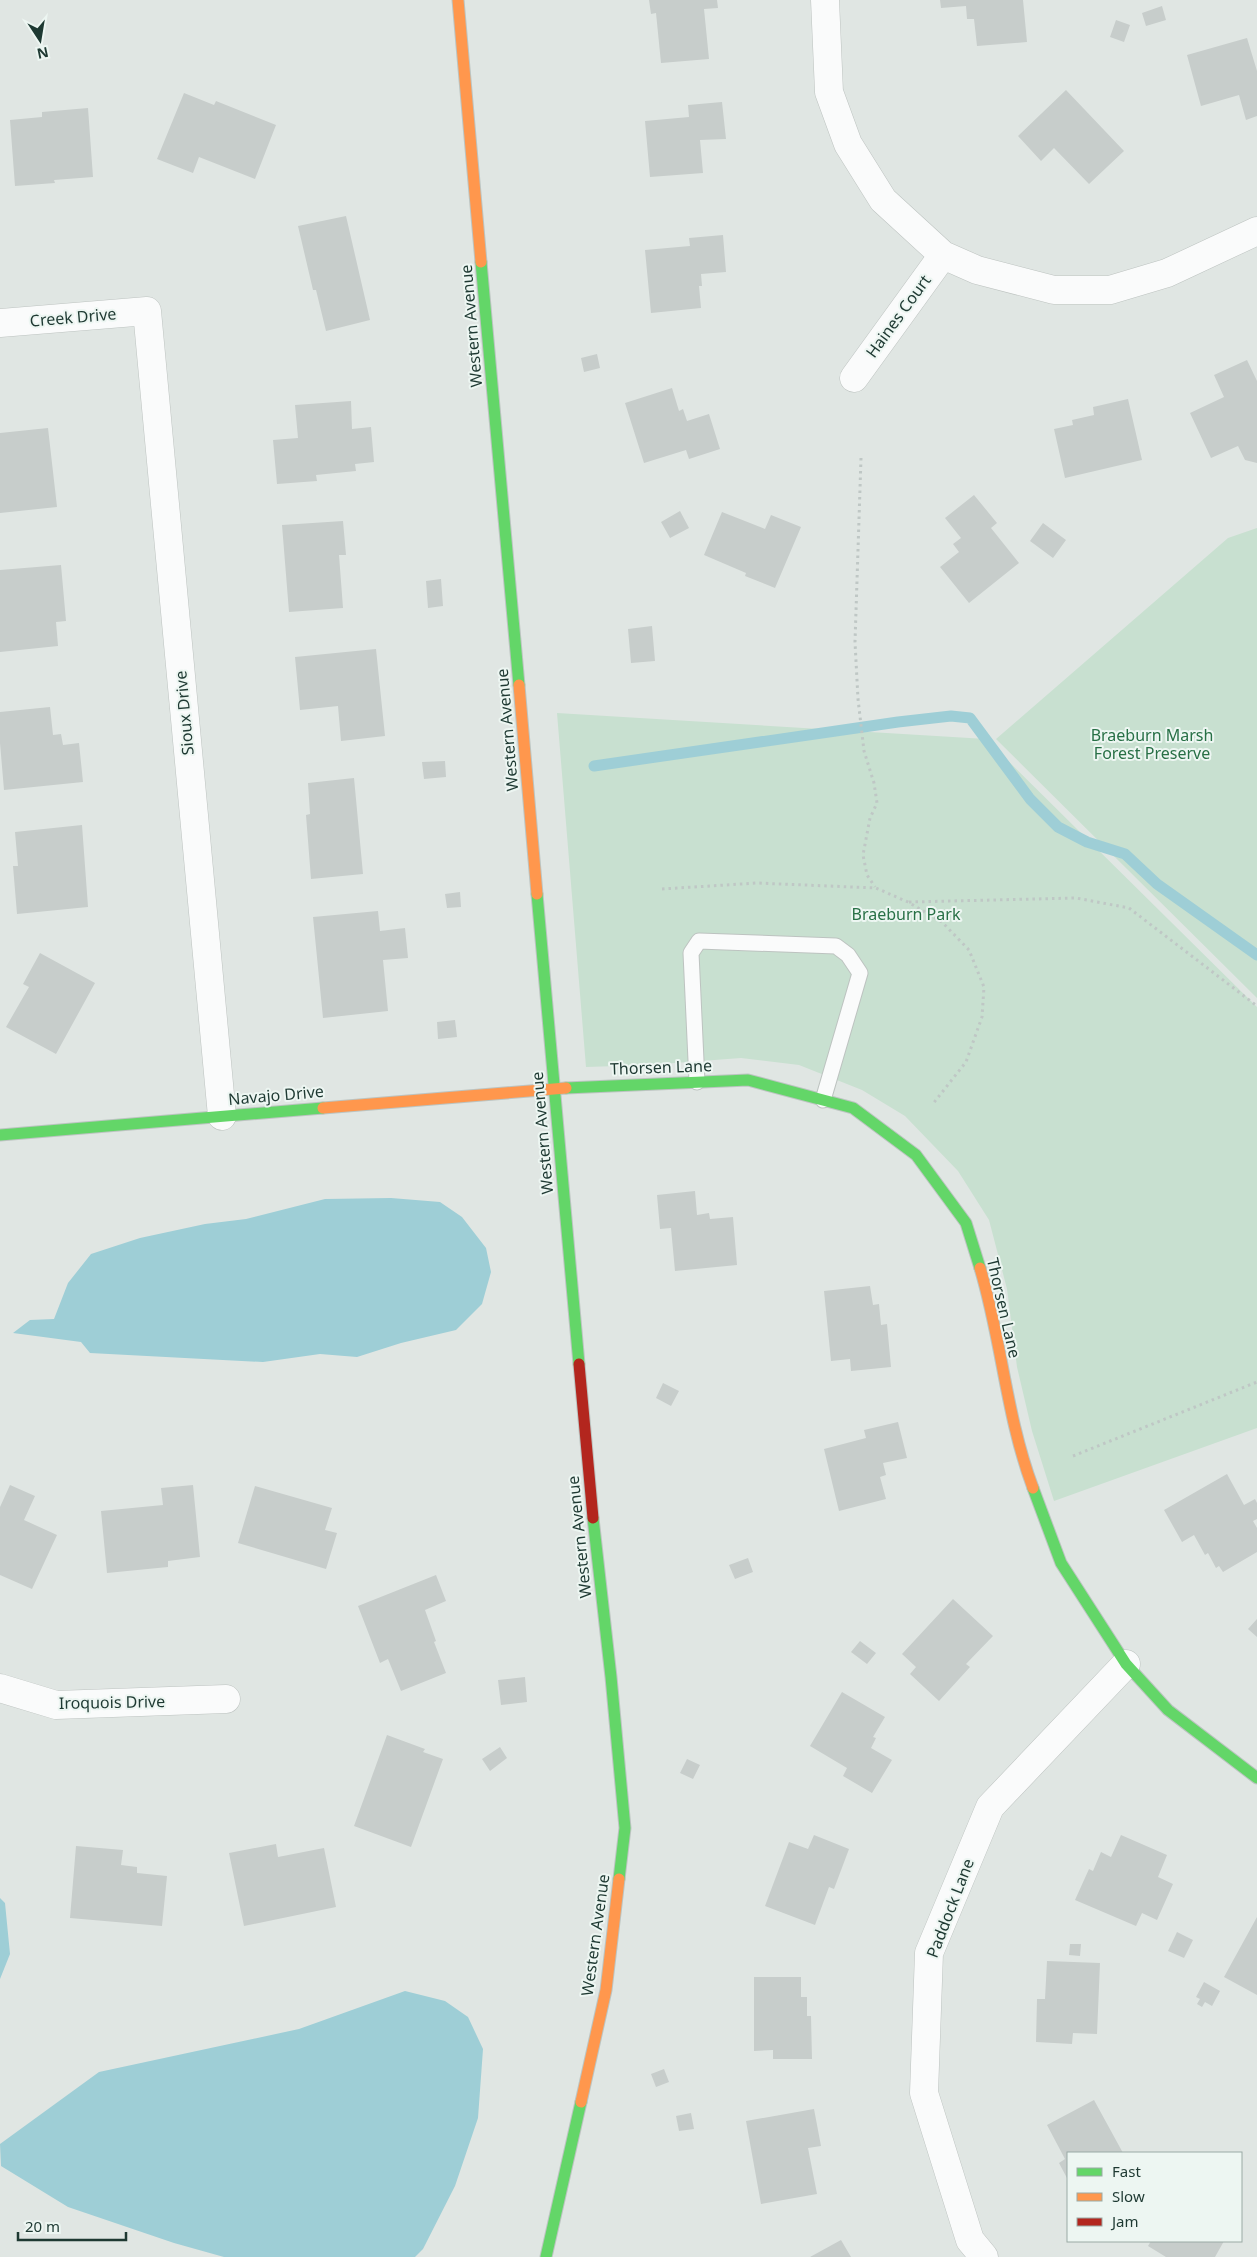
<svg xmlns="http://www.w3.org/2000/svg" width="1257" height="2257" viewBox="0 0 1257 2257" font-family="'Noto Sans',sans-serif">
<rect width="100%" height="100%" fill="#e0e6e3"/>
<path fill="#c8e0d0" d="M1257,528V998L996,739L1228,538Z
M557,713L986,739L1257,1007V1428L1054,1501L1032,1431L1017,1367L1007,1289L989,1220L958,1171L905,1116L862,1090L799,1065L741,1058L648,1065L586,1067Z"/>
<path fill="#9eced6" d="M391,1198L440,1202L462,1217L486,1248L491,1272L482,1304L456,1330L401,1343L357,1357L320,1354L263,1362L90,1353L81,1342L13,1333L30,1320L54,1319L68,1283L91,1254L140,1238L205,1224L246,1219L325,1199Z
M0,1898L5,1903L10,1954L0,1979Z
M405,1991L445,2001L468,2017L483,2049L478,2118L455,2186L423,2249L415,2257H224L174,2243L68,2207L1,2166L0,2144L99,2072L299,2029Z"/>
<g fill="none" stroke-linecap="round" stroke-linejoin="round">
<path stroke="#9eced6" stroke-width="11" d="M594,766L898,722L951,716L970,718L1030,799L1058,827L1087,842L1125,854L1157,884L1257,955"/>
</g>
<path fill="#c7cdcb" d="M649,0H717L718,8L704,9L709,59L661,63L656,13L651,14Z
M940,0H1023L1027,42L977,46L974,19H967L966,6L941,8Z
M1162,6L1166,20L1146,26L1142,13Z
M1116,20L1130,25L1124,42L1110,37Z
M1247,38L1257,71V116L1246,120L1239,95L1201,106L1187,55Z
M1066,90L1124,151L1089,184L1054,148L1041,161L1018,136Z
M184,93L214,105L216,101L276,125L255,179L199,157L193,173L157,159Z
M722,102L726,139L700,140L703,173L650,177L645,121L689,117L688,105Z
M88,108L93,177L54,180L55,183L15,186L10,120L42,117V112Z
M346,216L370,320L326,331L316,290H313L298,226Z
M723,235L726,272L701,274L702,286H699L701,308L651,313L645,250L690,246L689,238Z
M597,354L600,368L584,372L581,358Z
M1247,360L1257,381V463L1245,460L1238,446L1211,458L1190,413L1224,397L1214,375Z
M672,388L679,411L683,409L687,421L709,414L720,449L689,459L686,450L644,463L625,403Z
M1128,399L1142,460L1065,478L1054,429L1073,425L1072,420L1094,415L1093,407Z
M351,401L352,429L371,427L374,462L355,464L356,471L316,475L317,481L277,484L273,440L298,438L295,405Z
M48,428L57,507L0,513V433Z
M974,495L997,523L991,528L1019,563L969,603L940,567L959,552L953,544L961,538L945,518Z
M680,511L689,528L670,538L661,522Z
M722,512L765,529L771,515L801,527L775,588L745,576L746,573L704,555Z
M343,521L346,555H339L343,608L289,612L282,525Z
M1043,523L1066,540L1053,558L1030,541Z
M61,565L66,621L56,622L58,646L0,652V570Z
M441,579L443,606L428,608L426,581Z
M652,626L655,661L631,663L628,629Z
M376,649L385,736L341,741L338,706L300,710L295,657Z
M50,707L53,735L61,734L63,745L79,743L83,782L4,790L0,743V712Z
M445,761L446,777L424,779L422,762Z
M354,778L363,874L311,879L306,815L310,814L308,783Z
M82,825L88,907L17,914L13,866H18L15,832Z
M460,892L461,907L447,908L445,894Z
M378,911L380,931L405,928L408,958L383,960L388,1011L323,1018L313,917Z
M40,953L95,983L56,1054L6,1027L29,987L23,984Z
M455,1020L457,1037L438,1039L437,1022Z
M695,1191L697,1215L709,1213L710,1219L733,1217L737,1265L675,1271L671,1228L660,1229L657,1195Z
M870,1286L873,1305L879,1304L881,1325L887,1324L891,1367L851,1371L850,1359L831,1361L824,1291Z
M663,1383L679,1391L671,1406L656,1398Z
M898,1422L907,1458L883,1463L886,1475L880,1477L886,1499L839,1511L824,1449L866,1438L864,1430Z
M1227,1474L1244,1505L1255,1499L1257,1503V1519L1253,1521L1257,1528V1552L1223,1572L1219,1566L1216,1568L1208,1553L1205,1555L1194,1535L1182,1542L1164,1510Z
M10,1485L35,1496L24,1520L57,1535L32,1589L0,1575V1507Z
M193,1485L200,1557L168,1561V1567L107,1573L101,1511L163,1505L161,1488Z
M255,1486L332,1508L325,1530L337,1533L326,1569L238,1543Z
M748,1558L753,1572L735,1579L729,1565Z
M436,1575L446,1601L425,1610L436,1641L434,1642L446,1673L401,1691L388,1659L380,1663L358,1606Z
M953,1599L993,1636L966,1664L970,1667L939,1701L910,1674L916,1667L902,1654Z
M1257,1619V1637L1248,1629Z
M860,1641L876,1653L867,1664L851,1652Z
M525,1677L527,1702L501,1705L498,1680Z
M842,1692L885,1717L873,1737L876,1738L871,1748L892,1760L872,1793L843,1776L847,1768L810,1746Z
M387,1735L425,1749L423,1752L443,1759L411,1847L354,1826Z
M500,1747L507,1758L490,1771L482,1759Z
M687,1759L700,1765L693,1779L680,1773Z
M814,1835L849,1849L834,1889L829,1887L815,1925L765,1906L789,1842L808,1849Z
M1121,1835L1167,1855L1158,1877L1173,1884L1157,1920L1142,1913L1136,1926L1075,1900L1089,1869L1093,1871L1101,1852L1111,1857Z
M276,1844L278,1857L324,1848L336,1907L244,1926L229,1853Z
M76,1846L123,1850L121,1865L137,1867V1873L167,1876L162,1926L70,1918Z
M1257,1917V1995L1224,1977Z
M1177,1932L1193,1940L1184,1958L1168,1951Z
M1070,1944H1081L1080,1956L1069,1955Z
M1047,1961L1100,1963L1097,2034L1073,2033L1072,2044L1036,2042L1037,1999H1045Z
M754,1977H801V1997H807V2016H811L812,2059H773V2050L754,2051Z
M1204,1982L1220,1991L1212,2006L1205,2002L1202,2007L1197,2004L1200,1999L1196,1997Z
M664,2069L669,2082L656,2087L651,2074Z
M1094,2100L1123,2153H1068V2180L1059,2163L1065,2159L1047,2125Z
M814,2109L821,2146L808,2148L817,2194L761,2204L746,2121Z
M691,2113L694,2129L679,2131L676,2116Z
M841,2240L851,2257H810Z
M1151,2241H1224L1215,2257H1166L1148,2246Z"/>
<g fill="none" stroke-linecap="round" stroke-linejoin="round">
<g stroke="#bdc3c0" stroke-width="17">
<path id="lane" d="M697,1082L691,953L699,941L836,946L848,955L860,973L823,1100"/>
</g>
<g stroke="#bdc3c0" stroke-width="29">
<path id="street" d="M825,0L829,92L848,144L883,200L943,255L977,270L1054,290H1110L1167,273L1257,231
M0,323L147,311L222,1116
M854,378L943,255
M0,1688L56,1705L226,1699
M984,2257L970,2240L924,2093L929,1953L990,1807L1126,1664"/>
</g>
<g stroke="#bcc4c1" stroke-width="13">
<path id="fast" d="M481,262L519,685
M537,894L579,1364
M566,1088L748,1080L853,1108L916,1155L966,1223L980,1268
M0,1135L323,1108
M1033,1488L1061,1563L1126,1664L1168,1710L1257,1778
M593,1518L611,1677L625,1828L619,1879
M546,2257L581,2102"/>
</g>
<g stroke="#bcc4c1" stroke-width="13">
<path id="slow" d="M458,0L481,262
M519,685L537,894
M323,1108L566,1088
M980,1268C1002,1341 1006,1416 1033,1488
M581,2102L606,1990L619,1879"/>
</g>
<g stroke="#bcc4c1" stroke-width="13">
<path id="jam" d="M579,1364L593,1518"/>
</g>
<path stroke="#bfc7c5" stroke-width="3" stroke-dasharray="2.5 4" stroke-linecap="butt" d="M861,458L855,642L858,699L864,751L874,783L877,803L870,818L863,855L867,875L875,887
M662,889L757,883L876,888L908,902L942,922L969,950L984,987L982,1017L966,1062L932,1105
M909,902L1076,898L1129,908L1257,1006
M1073,1456L1257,1382"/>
<use href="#lane" stroke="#fafbfb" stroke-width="15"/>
<use href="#street" stroke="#fafbfb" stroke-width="28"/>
<use href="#fast" stroke="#63d668" stroke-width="11"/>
<use href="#slow" stroke="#ff974d" stroke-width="11"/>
<use href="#jam" stroke="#b3261e" stroke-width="11"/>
</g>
<g text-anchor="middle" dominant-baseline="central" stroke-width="4" stroke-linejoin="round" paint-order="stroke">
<g font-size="16" fill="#1e3932" stroke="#edf6f2">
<text transform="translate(898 316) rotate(-54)">Haines Court</text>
<text transform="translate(73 317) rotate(-5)">Creek Drive</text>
<text transform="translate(471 326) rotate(-95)">Western Avenue</text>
<text transform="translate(184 713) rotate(-95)">Sioux Drive</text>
<text transform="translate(507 730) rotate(-95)">Western Avenue</text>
<text transform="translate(661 1067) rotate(-2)">Thorsen Lane</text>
<text transform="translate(276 1095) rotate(-5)">Navajo Drive</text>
<text transform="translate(542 1133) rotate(-95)">Western Avenue</text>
<text transform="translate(1004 1308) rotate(77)">Thorsen Lane</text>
<text transform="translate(579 1537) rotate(-96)">Western Avenue</text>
<text transform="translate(112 1702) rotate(-1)">Iroquois Drive</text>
<text transform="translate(950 1908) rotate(-69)">Paddock Lane</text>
<text transform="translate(595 1935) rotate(-82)">Western Avenue</text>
</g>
<g font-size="16" fill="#287046" stroke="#edf6f2">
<text x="1152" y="735">Braeburn Marsh<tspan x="1152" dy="18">Forest Preserve</tspan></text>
<text x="906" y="914">Braeburn Park</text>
</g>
</g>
<rect x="1067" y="2152" width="175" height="90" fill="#edf6f2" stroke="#9aaaa5"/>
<rect x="1077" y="2168" width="25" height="8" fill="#63d668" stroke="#9aaaa5"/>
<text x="1112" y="2177" font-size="15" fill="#1e3932">Fast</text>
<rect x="1077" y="2193" width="25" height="8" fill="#ff974d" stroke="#9aaaa5"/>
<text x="1112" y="2202" font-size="15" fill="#1e3932">Slow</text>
<rect x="1077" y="2218" width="25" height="8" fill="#b3261e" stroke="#9aaaa5"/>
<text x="1112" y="2227" font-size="15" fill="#1e3932">Jam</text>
<g transform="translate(40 40) rotate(168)" stroke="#edf6f2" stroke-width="4" paint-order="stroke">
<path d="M0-4L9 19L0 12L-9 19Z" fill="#1e3932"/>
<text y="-8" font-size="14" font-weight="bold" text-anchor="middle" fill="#1e3932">N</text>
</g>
<path d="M18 2232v8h108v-8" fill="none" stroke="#1e3932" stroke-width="2.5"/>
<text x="25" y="2232" font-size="15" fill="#1e3932" stroke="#edf6f2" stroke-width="4" paint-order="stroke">20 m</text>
</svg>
